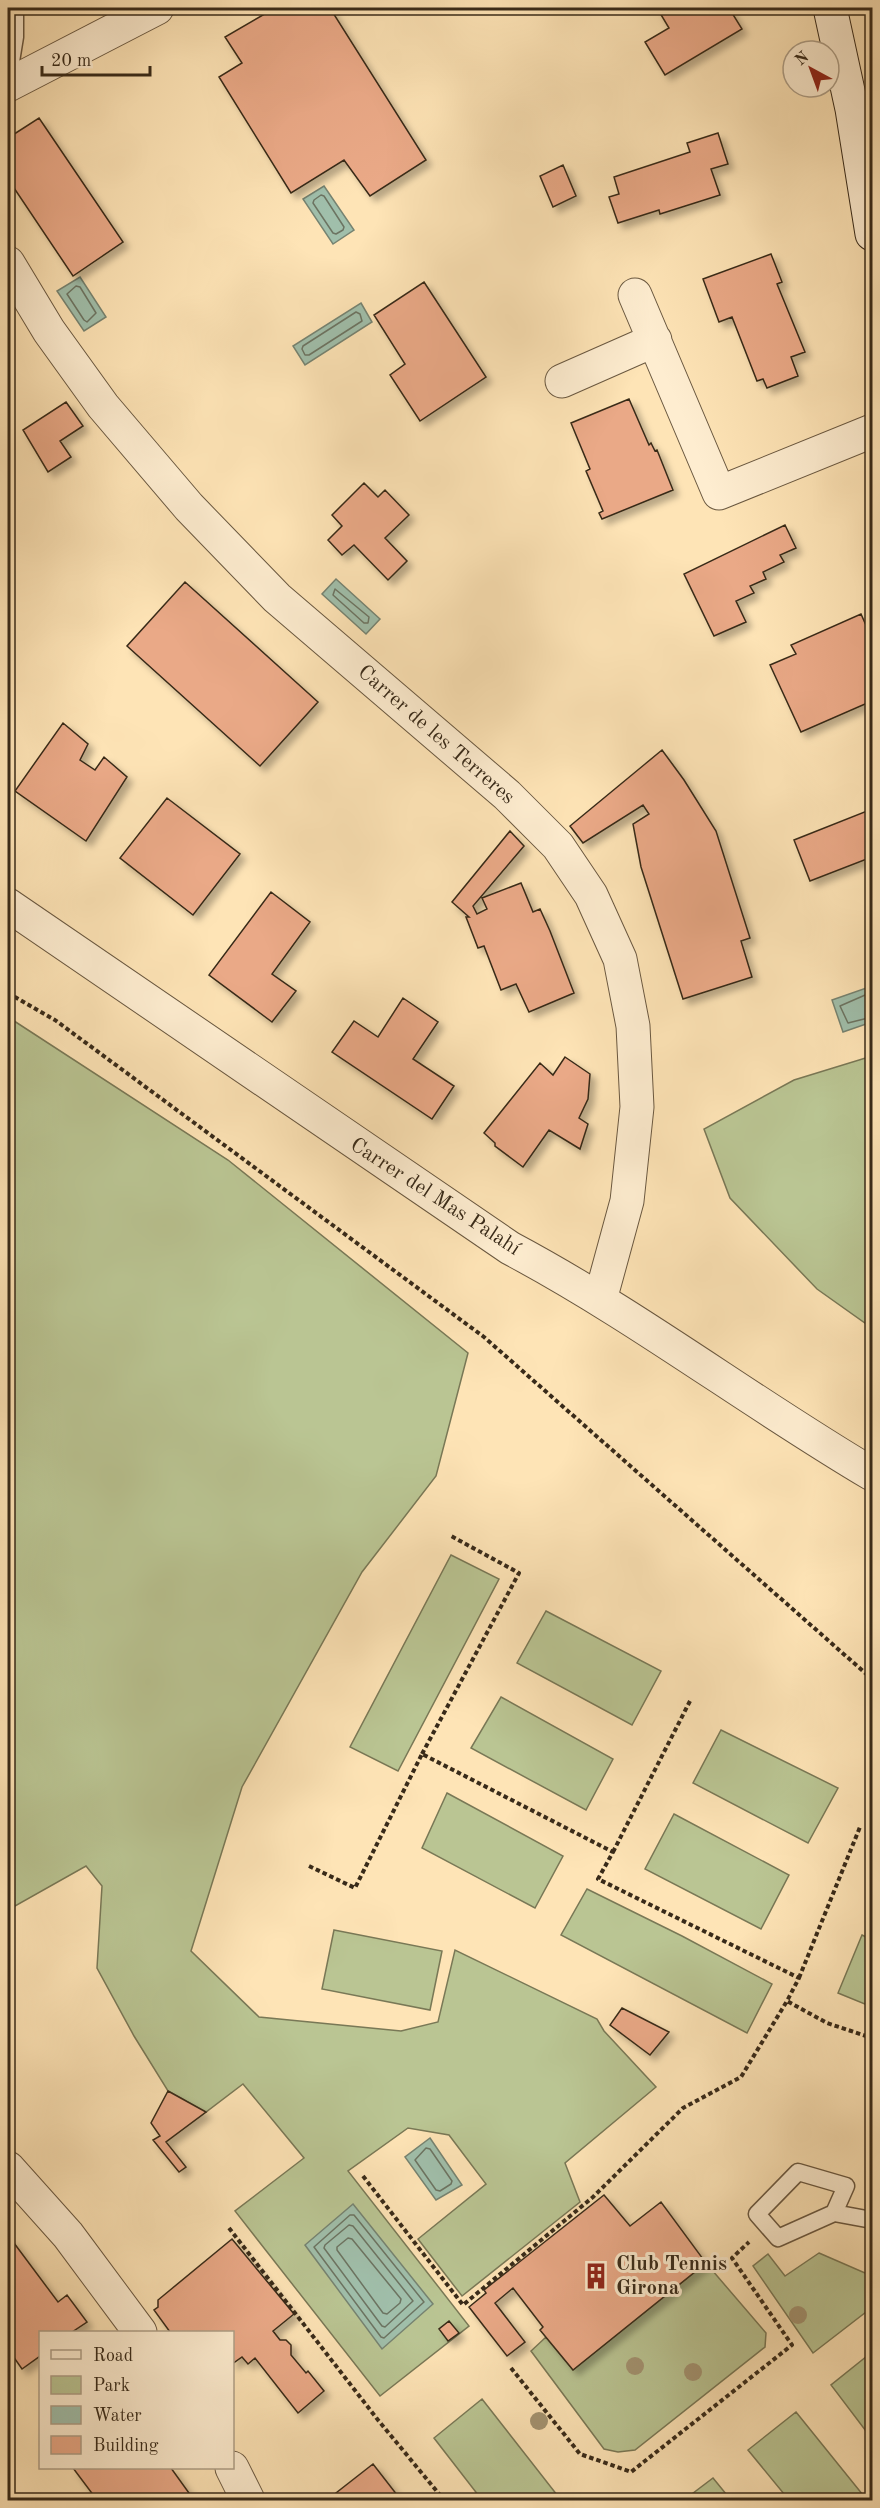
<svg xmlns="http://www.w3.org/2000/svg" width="880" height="2508" viewBox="0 0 880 2508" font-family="'Old Standard TT',serif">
<defs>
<filter id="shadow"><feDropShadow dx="5.5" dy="5.5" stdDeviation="3" flood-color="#0004"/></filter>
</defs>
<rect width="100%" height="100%" fill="#fee4b6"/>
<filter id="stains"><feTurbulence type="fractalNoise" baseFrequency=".00333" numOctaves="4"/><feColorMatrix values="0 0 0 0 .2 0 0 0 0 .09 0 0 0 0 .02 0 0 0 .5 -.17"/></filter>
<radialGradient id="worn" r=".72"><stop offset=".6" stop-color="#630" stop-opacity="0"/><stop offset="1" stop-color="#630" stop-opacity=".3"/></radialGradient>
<path fill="#bac593" stroke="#797856" stroke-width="1.5" d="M8,1017L228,1160L468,1353L436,1476L362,1572L242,1787L191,1951L259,2017L401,2031L438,2022L455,1950L597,2019L604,2031L656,2087L565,2163L580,2202L462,2296L418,2239L486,2184L449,2135L408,2128L348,2171L469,2326L380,2396L235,2211L304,2158L243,2084L206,2112L168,2091L134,2036L97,1968L102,1886L86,1866L8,1910Z
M872,1056V1328L817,1289L730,1198L704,1129L794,1080Z
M451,1555L499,1579L398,1771L350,1747Z
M546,1611L661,1671L632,1725L517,1663Z
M501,1697L613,1759L586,1810L471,1748Z
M721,1730L838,1788L808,1843L693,1783Z
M447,1793L563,1856L535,1908L422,1848Z
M674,1814L789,1875L761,1929L645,1869Z
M587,1889L682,1936L772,1984L747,2033L561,1935Z
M334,1930L442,1951L430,2010L322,1989Z
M862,1935L872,1940V2007L838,1993Z
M819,2253L872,2276V2311L870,2309L813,2353L753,2266L768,2254L785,2276Z
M706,2263L766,2333L765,2347L635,2450L618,2452L604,2449L531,2351L546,2337L573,2370Z
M872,2352V2439L831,2385Z
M482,2399L561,2500H482L434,2438Z
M796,2412L867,2500H789L748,2450Z
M713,2478L731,2500H684Z"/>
<path fill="#a0bfab" stroke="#768371" stroke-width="1.5" d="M324,186L354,230L333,244L303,199Z
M80,277L106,317L84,331L57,291Z
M361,303L372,322L305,365L293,346Z
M336,579L380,619L366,634L322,594Z
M872,986V1022L843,1032L832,1000Z
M430,2138L462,2185L436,2200L405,2157Z
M353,2204L433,2304L382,2349L305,2245Z"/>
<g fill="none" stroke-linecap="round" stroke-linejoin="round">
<path stroke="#6c7462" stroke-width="1.5" d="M321,195L324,196L344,227L343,230L336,234L333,233L313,203L314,200Z
M76,286L80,287L96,313L87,322L84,320L67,294Z
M356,312L360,314L362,321L309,355H305L302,349L303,346Z
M335,589L369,617L368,623H364L333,595Z
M872,992L840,1006L848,1023L872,1017
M426,2148L430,2149L452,2181L451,2184L440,2191L436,2190L415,2160Z
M350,2215H354L424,2302L384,2338L381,2337L314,2247Z
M349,2225L353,2226L413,2301L385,2327L382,2326L324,2248L325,2245Z
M348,2238L352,2239L401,2299L400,2303L387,2314L383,2313L337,2250V2247Z"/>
</g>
<path fill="#eaa987" stroke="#382a19" stroke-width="1.5" filter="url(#shadow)" d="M275,8H330L426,160L370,196L344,160L291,193L219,77L242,63L225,37Z
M657,8H729L742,29L665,75L645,42L669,28Z
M39,118L123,242L73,276L8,179V138Z
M718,133L728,164L711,169L720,195L660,214L659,210L618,223L609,197L619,194L614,177L690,152L687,143Z
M563,165L576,196L553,207L540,176Z
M771,254L782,282L777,284L805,352L791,357L798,376L767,388L763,379L757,381L732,317L719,322L703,279Z
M424,282L486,377L420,421L390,375L405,364L374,315Z
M629,399L649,445L651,443L655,451L657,450L673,490L602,519L599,513L603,511L586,471L590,469L571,423Z
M66,402L83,426L60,441L71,457L48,472L23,430Z
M364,483L378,497L385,490L409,515L385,538L407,561L388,580L354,545L342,555L328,540L342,526L332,515Z
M785,525L796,548L780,555L784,562L763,572L766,579L750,586L754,593L736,601L746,622L714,636L684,574Z
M185,582L318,702L260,766L127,646Z
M861,614L872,639V701L801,732L770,665L796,654L791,645Z
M63,723L88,744L80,760L95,770L104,757L127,777L86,841L15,791Z
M662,750L684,780L716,831L750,938L741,941L752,977L683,999L641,867L633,824L649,814L643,805L583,843L570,826Z
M167,798L240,854L193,915L120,858Z
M872,809V857L810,881L794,840Z
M510,831L524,846L473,906L477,914L487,909L482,898L521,883L533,912L540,909L550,931L574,993L529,1012L516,984L501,990L484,946L478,948L466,917H469L452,902Z
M271,892L310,922L272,974L296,991L272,1022L209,975Z
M403,998L438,1022L413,1059L454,1086L432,1119L332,1052L354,1021L378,1037Z
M565,1057L590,1074L588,1099L579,1118L588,1124L580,1149L549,1130L523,1167L495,1146V1143L484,1133L540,1063L553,1075Z
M622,2008L669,2032L650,2055L610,2025Z
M168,2091L206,2112L166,2142L186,2167L179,2172L153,2140L160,2136L151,2123Z
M604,2195L630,2226L661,2202L706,2263L573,2370L540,2330L543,2327L513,2288L495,2303L525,2342L507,2356L469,2307L486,2293L484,2290Z
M11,2239L58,2302L67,2295L87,2322L72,2332H40V2356L22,2369L8,2349V2241Z
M232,2239L294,2314L273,2331L280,2340H286L291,2345V2355L306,2373L308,2371L324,2391L298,2413L255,2358L248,2364L242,2357L232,2364V2332H170L154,2310L158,2307V2300Z
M449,2321L459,2333L448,2341L439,2329Z
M373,2464L401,2500H327Z
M73,2468H171L194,2500H97Z"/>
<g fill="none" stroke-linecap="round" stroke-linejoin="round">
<g stroke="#6a5840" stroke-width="19">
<path id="lane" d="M8,80L15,37V8
M834,2213L846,2186L798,2172L757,2214L778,2238L834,2213L872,2220"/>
</g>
<g stroke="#6a5840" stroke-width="35">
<path id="street" d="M8,85L157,8
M8,263L49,331L103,406L189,507L277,598L507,795L558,846L591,895L620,959L633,1026L637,1107L627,1201L600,1300
M635,295L719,493L872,431
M562,381L655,340
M8,905L510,1248C636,1315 750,1402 872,1474
M8,2168L68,2235L140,2332
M232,2468L248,2500"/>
</g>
<g stroke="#382a19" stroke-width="35">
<path id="secondary" d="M830,8L852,109L872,234"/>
</g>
<path stroke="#382a19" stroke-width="4" stroke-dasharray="4.5 3" stroke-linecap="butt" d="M8,993L55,1020L484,1337L872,1679
M422,1754L519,1573L451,1536
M613,1852L690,1701
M309,1866L355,1888L422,1754L613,1852L598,1879L799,1978L787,2001L827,2023L872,2038
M799,1978L860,1827
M363,2176L463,2305L593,2197L683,2108L741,2077L787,2001
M229,2228L378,2420L444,2500
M511,2368L580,2454L631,2472L792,2345L732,2258L749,2242"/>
<use href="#lane" stroke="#feedd0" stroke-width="16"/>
<use href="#street" stroke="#feedd0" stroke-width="33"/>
<use href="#secondary" stroke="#feedd0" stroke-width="33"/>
</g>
<g fill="#a39371">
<circle cx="798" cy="2315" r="9"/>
<circle cx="635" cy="2366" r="9"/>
<circle cx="693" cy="2372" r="9"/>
<circle cx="539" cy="2421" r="9"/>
</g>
<defs>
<g id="building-bare" transform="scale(2.07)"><path d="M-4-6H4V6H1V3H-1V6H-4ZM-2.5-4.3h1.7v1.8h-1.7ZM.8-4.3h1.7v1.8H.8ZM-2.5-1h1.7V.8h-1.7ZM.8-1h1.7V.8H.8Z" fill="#8f2418" stroke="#feedd0" stroke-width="2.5" paint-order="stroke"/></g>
</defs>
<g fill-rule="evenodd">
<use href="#building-bare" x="596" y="2276"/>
</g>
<g text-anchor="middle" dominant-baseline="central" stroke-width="6" stroke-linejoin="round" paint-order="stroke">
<g font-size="21" fill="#382a19" stroke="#feedd0">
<text transform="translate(436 735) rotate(41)">Carrer de les Terreres</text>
<text transform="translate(435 1197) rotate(33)">Carrer del Mas Palahí</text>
</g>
<g font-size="21" font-weight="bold" fill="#382a19" stroke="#feedd0" text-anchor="start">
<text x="616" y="2264">Club Tennis<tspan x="616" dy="24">Girona</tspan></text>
</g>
</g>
<rect width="880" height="2508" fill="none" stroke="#fee4b6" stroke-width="30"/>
<rect x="9" y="9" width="862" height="2490" fill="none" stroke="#382a19" stroke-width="3"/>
<rect x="15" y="15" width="850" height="2478" fill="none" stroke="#382a19" stroke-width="1.5"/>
<rect x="39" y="2331" width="195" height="138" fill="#feedd0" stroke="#af9f87" stroke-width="1.5"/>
<rect x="51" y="2350" width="30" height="9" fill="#feedd0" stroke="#af9f87" stroke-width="1.5"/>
<text x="93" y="2361" font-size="18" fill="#382a19">Road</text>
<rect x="51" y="2376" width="30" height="18" fill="#bac593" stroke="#af9f87" stroke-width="1.5"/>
<text x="93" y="2391" font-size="18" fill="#382a19">Park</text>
<rect x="51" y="2406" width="30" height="18" fill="#a0bfab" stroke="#af9f87" stroke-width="1.5"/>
<text x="93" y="2421" font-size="18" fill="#382a19">Water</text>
<rect x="51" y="2436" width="30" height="18" fill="#eaa987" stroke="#af9f87" stroke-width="1.5"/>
<text x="93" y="2451" font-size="18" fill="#382a19">Building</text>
<g transform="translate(811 69) rotate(319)"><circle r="28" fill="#feedd0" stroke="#af9f87" stroke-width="1.5"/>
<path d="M0-4.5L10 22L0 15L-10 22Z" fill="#8f2418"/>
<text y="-9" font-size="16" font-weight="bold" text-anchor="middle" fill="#382a19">N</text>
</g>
<path d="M42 66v9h108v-9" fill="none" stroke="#382a19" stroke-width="3"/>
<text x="51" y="66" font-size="18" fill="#382a19" stroke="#feedd0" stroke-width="4.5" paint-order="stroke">20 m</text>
<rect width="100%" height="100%" filter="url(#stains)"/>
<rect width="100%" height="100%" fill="url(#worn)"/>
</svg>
